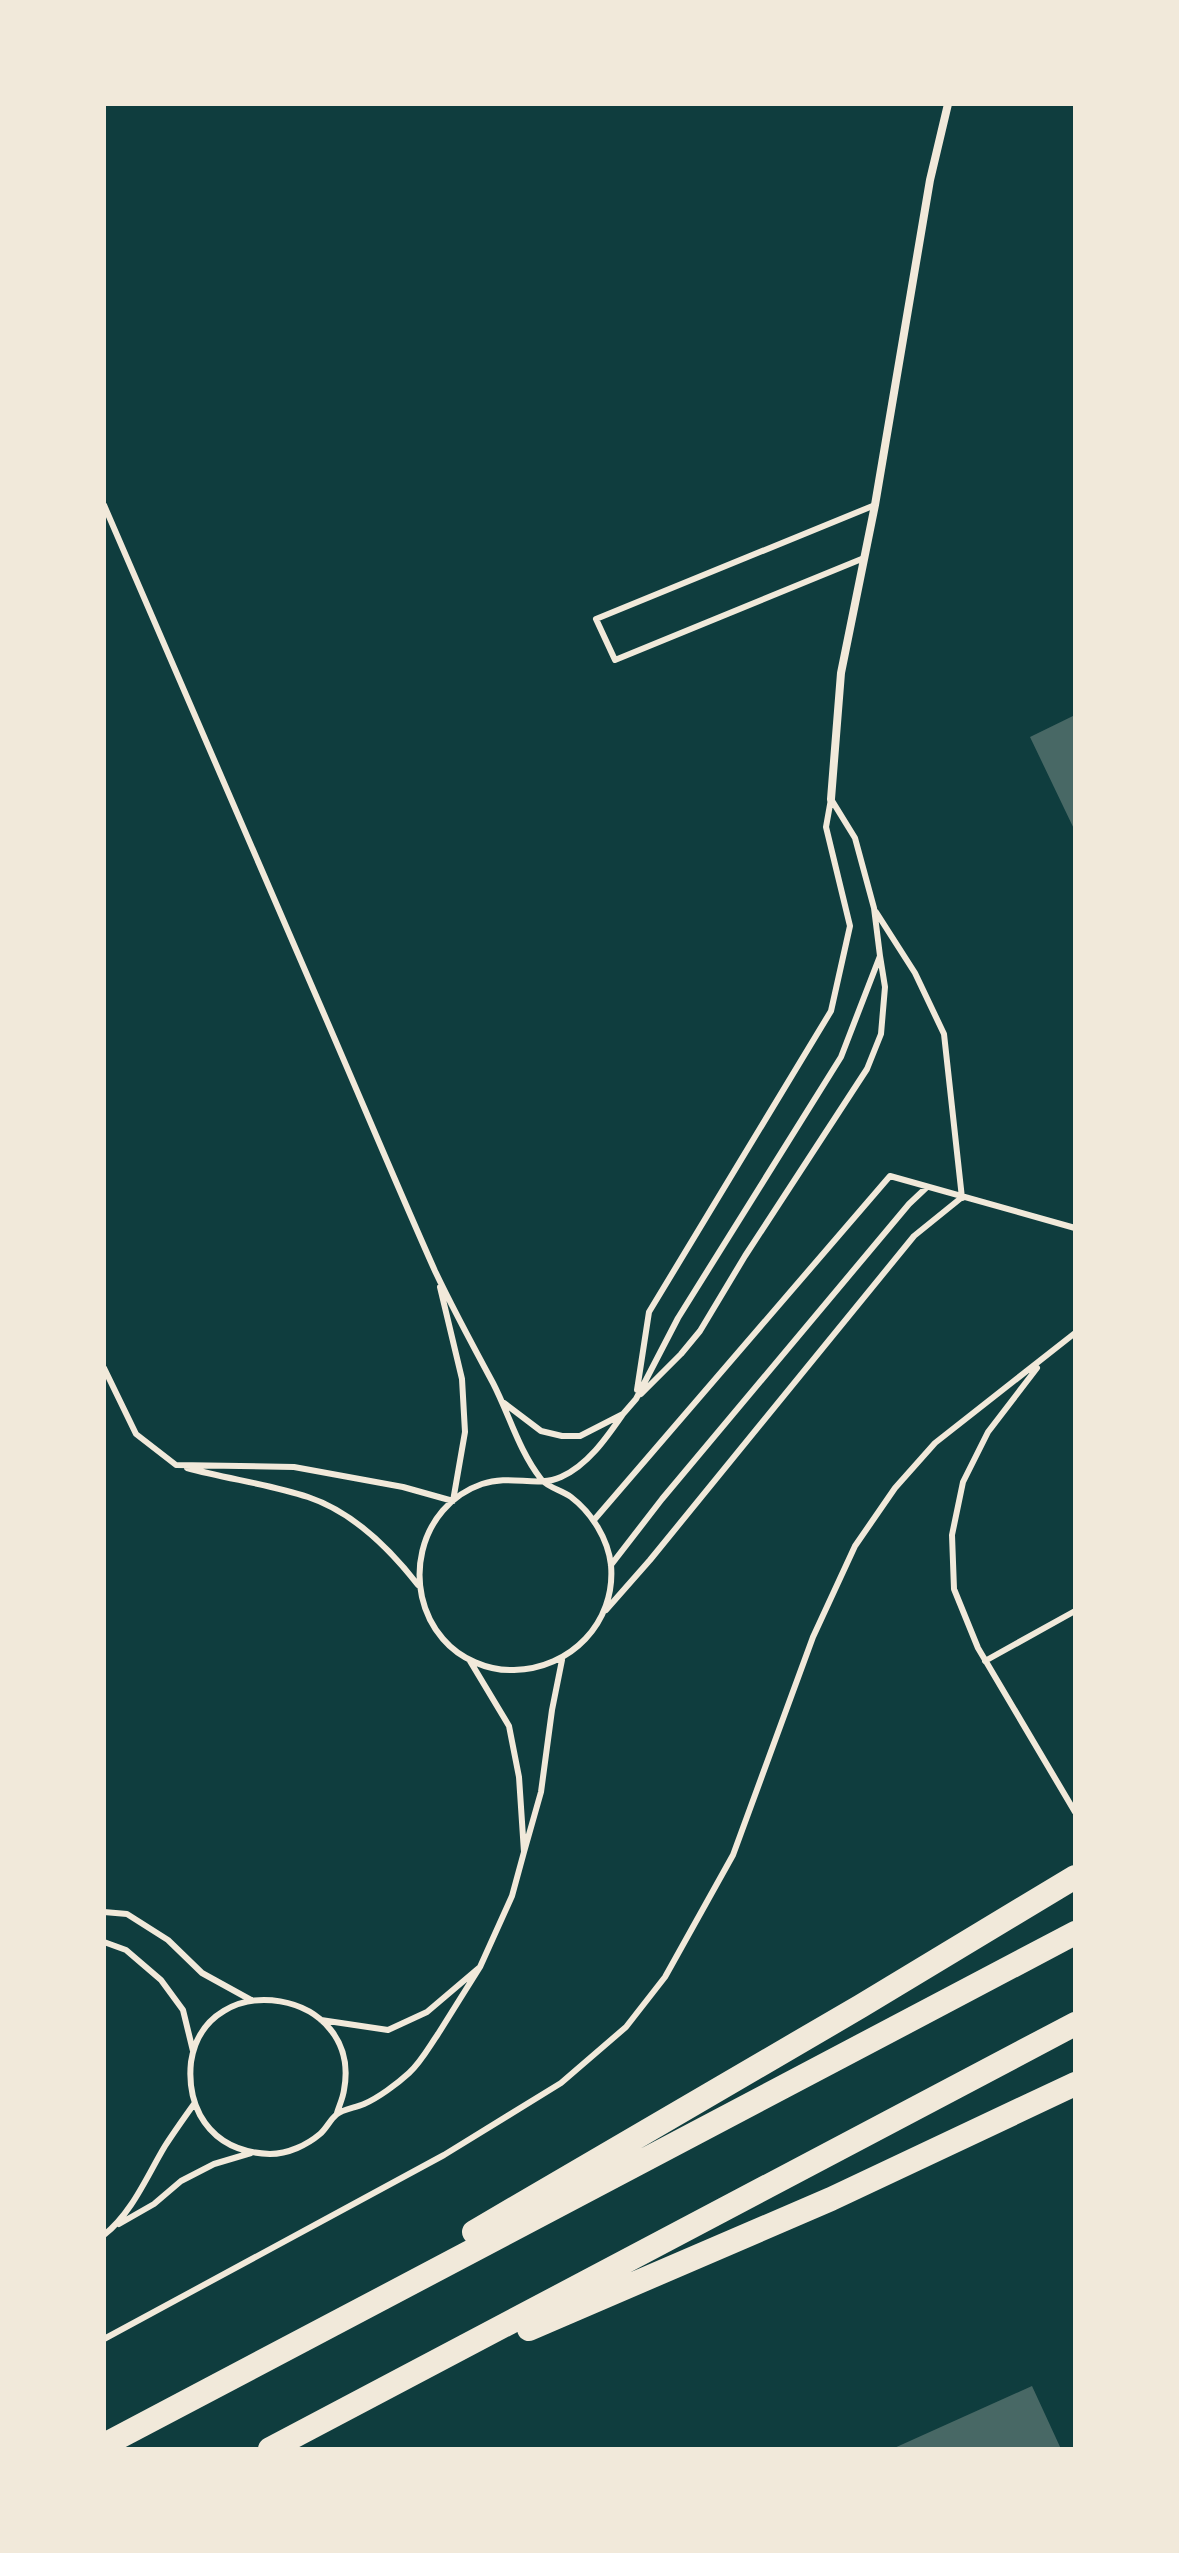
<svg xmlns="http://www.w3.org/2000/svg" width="1179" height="2553" viewBox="0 0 1179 2553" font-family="Ubuntu,sans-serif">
<rect width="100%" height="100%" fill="#0f3d3e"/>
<path fill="#486865" d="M1075,715V831L1030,737Z
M1032,2386L1061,2449H892Z"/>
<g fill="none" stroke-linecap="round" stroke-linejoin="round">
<path stroke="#f1e9da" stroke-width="6" d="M104,505C174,667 244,829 314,991C355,1085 394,1179 435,1271C453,1309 473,1346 493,1383C509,1414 519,1451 541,1479C548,1488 562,1490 571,1497C592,1513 608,1539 611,1565C616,1623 570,1669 514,1670C488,1671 460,1659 443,1639C400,1589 418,1506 482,1484C511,1474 537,1488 561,1477C588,1465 607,1437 623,1414
M864,558L615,660L596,619L875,505
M876,912L915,973L944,1034L962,1198
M104,1368L136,1434L176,1465L294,1467L403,1487L453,1501L465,1432L462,1379L440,1287
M1037,1368L988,1432L963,1482L952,1535L954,1589L978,1648L1075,1812
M637,1390L649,1312L831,1011L850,926L826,827L831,799
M641,1394L681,1354L700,1331L745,1256L867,1069L881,1034L885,987L880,956
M504,1403L541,1431L562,1436H580L623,1414L636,1399L678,1318L841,1057L880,956L874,908L855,838L831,799
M187,1468C227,1479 269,1484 308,1497C353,1512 390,1549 418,1585
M594,1520L890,1176L1075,1228
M611,1565L662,1499L909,1204L927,1187
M606,1610L650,1560L914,1236L961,1198
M470,1661L509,1726L519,1777L524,1852L541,1792L552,1710L562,1660
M985,1661L1075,1611
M104,1912L127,1914L168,1940L202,1973L251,2000
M104,1942L126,1950L161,1980L183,2010L193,2051
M321,2020L388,2030L427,2012L480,1967L512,1896L524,1852
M337,2113C339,2106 343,2098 344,2090C363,1989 206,1964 191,2062C189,2081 191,2098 200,2115C215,2142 240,2153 270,2154C288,2154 307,2145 320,2134C326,2129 330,2120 336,2115C342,2109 355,2108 364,2104C378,2098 397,2084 409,2073C421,2062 429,2047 438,2034C452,2012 466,1989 480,1967
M119,2224L154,2204L181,2181L214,2164L251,2153
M104,2235C132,2213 147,2176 165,2146C174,2132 184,2118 194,2104
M104,2339L444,2155L561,2083L626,2027L665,1977L733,1855L813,1637L855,1546L895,1488L935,1443L1075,1333"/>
<path stroke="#f1e9da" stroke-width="8" d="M831,799L841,673L875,505L930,180L948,104"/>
<path stroke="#f1e9da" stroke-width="24" d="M474,2232L861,2006L1075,1877
M529,2329L831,2199L1075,2084
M104,2445L1075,1933
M270,2449L1075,2024"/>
</g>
<rect width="1179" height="2553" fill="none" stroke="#f1e9da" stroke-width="212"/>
</svg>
